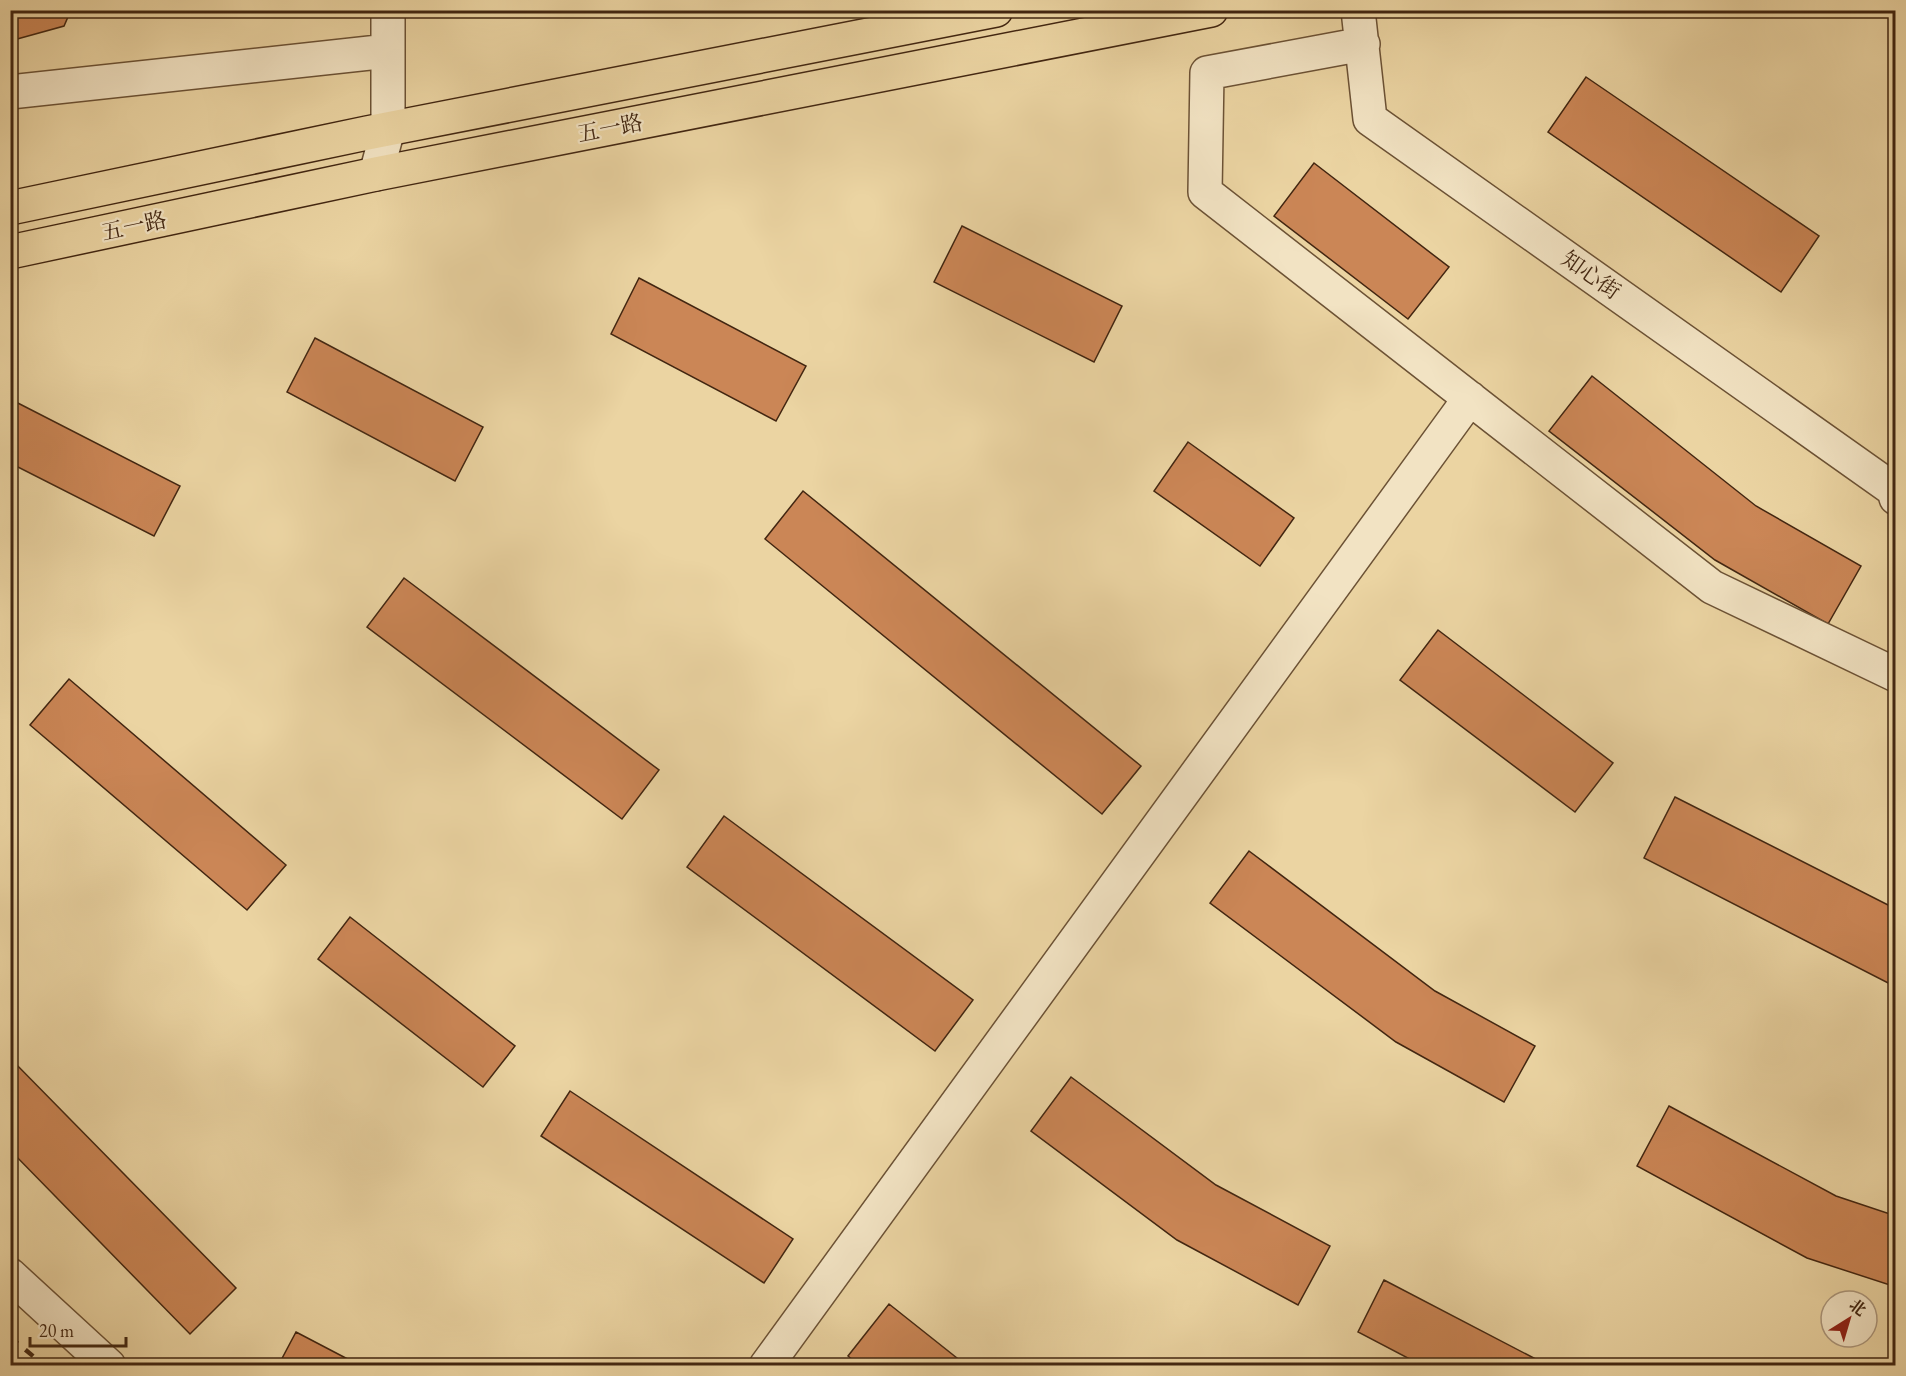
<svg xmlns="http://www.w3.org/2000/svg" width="1906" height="1376" viewBox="0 0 1906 1376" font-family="'EB Garamond','Noto Serif SC',serif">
<rect width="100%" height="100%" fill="#ebd4a2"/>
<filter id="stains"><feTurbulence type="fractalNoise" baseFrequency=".00333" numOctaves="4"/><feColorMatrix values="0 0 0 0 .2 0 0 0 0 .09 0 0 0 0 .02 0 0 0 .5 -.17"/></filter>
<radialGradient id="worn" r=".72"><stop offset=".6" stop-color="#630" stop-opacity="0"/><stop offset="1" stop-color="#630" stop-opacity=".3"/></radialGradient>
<path fill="#cb8656" stroke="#422611" stroke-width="1.5" d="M10,10H71L64,26L10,41Z
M1586,77L1819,236L1781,292L1548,132Z
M1314,163L1449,267L1408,319L1274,216Z
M962,226L1122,306L1094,362L934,282Z
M639,278L806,366L776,421L611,334Z
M315,338L483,427L455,481L287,392Z
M1592,376L1756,506L1861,566L1828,624L1715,560L1549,431Z
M10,399L180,486L154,536L10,463Z
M1188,442L1294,518L1260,566L1154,491Z
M803,491L1141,766L1102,814L765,539Z
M404,578L659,770L622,819L367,627Z
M1438,630L1613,763L1575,812L1400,680Z
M69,679L286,865L247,910L30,725Z
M1675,797L1896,909V987L1644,858Z
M724,816L973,1000L935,1051L687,867Z
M1249,851L1435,991L1535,1046L1504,1102L1396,1042L1210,903Z
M350,917L515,1046L483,1087L318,959Z
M10,1058L236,1288L190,1334L10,1150Z
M1071,1077L1216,1185L1330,1246L1298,1305L1177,1240L1031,1131Z
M570,1091L793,1239L764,1283L541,1136Z
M1669,1106L1836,1196L1896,1216V1287L1807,1258L1637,1166Z
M1384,1280L1549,1366H1423L1358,1332Z
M889,1304L967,1366H860L848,1356Z
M296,1332L361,1366H278Z"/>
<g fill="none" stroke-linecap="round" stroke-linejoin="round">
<g stroke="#6c5235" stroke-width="36">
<path id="minor" d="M1358,10L1370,119L1894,490L1896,498
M1363,44L1207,73L1205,192L1712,587L1896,675
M10,92L388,51
M376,174L388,129V10
M10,1275L109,1366
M766,1366L1470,398"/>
</g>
<g stroke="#422611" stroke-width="36">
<path id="major" d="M10,208L367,133L996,10
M10,252L376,174L1211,10"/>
</g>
<use href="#minor" stroke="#f2e3c3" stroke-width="33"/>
<use href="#major" stroke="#ebd4a2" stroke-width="33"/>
<path stroke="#422611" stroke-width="4.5" stroke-dasharray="10 10" stroke-linecap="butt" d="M10,1337L45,1366"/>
</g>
<g text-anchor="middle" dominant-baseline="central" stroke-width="4.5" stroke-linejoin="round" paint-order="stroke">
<g font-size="22" fill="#422611" stroke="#f2e3c3">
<text transform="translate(610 128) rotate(-11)">五一路</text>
<text transform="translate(134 226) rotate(-12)">五一路</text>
<text transform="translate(1591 275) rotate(35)">知心街</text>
</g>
</g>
<rect width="1906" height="1376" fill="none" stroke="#ebd4a2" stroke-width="36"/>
<rect x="12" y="12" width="1882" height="1352" fill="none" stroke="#422611" stroke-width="3"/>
<rect x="18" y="18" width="1870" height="1340" fill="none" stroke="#422611" stroke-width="1.5"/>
<g transform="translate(1849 1319) rotate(37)"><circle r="28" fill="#f2e3c3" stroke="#ac977c" stroke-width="1.5"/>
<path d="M0-4.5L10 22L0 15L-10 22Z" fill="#8f2418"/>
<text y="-9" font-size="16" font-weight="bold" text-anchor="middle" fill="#422611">北</text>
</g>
<path d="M30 1337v9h96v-9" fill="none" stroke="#422611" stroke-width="3"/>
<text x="39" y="1337" font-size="18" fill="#422611" stroke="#f2e3c3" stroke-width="4.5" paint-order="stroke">20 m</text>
<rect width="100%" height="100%" filter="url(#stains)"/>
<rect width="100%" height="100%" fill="url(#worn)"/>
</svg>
